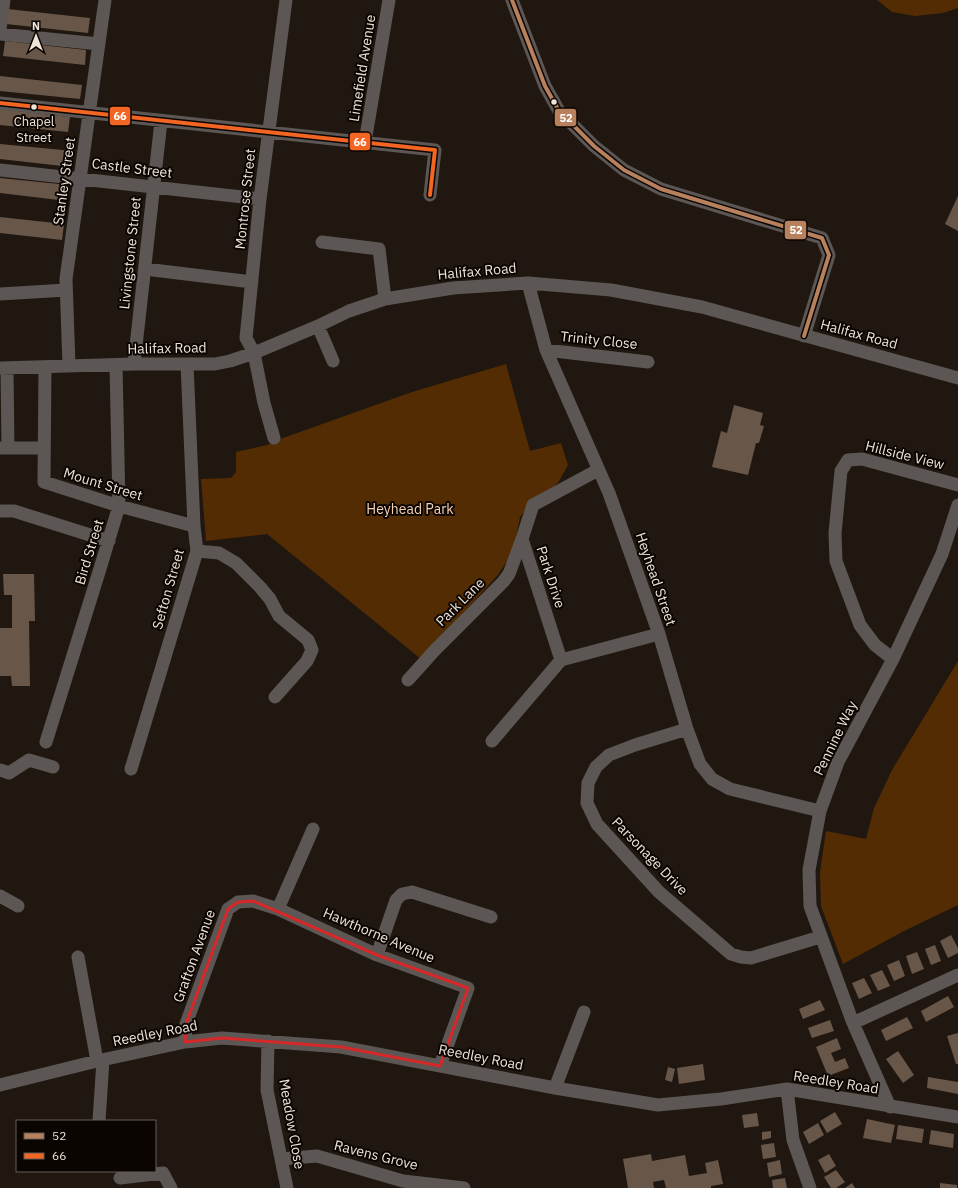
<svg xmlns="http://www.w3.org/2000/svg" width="958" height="1188" viewBox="0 0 958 1188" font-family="'IBM Plex Sans',sans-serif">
<rect width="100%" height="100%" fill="#201710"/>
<path fill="#542c03" d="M877,0H958V8L943,13L915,16L892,12Z
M506,364L530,451L561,443L568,465L558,483L527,508L520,517L515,542L507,561L497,576L421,659L267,534L206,541L201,479L231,478L236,472V452L267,445L283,438L412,392Z
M958,661V905L904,931L843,964L821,906L820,872L826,831L866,839L874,808L892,770Z"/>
<path fill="#685749" d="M7,9L90,18L88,33L6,24Z
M5,41L86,50L85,65L3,56Z
M0,76L82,85L80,99L0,91Z
M0,109L70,117L68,132L0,125Z
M0,144L73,151L71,167L0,159Z
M0,178L69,185L67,201L0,193Z
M958,196V231L945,224Z
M0,217L64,224L62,240L0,233Z
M734,405L763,413L760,425L764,426L759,443H756L748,475L712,467L721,431L727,433Z
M3,574H34L35,621H29L30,686H12L11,676H0V628H12V595H4Z
M951,935L958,948V953L948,958L940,941Z
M935,945L941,961L931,965L925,949Z
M917,952L924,969L912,974L906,956Z
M899,960L905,976L894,981L887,965Z
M882,970L890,986L878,991L870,975Z
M864,978L872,993L859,999L852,983Z
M948,996L954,1007L926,1022L921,1011Z
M820,1000L825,1010L803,1019L799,1009Z
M907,1017L913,1028L886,1041L881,1030Z
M830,1020L834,1031L812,1038L808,1028Z
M958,1033V1064H956L947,1036Z
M837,1038L841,1049L831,1053L835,1062L845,1058L849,1068L828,1076L816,1047Z
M898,1051L914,1075L903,1083L886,1059Z
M703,1064L705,1080L679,1084L677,1068Z
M668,1067L675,1069L672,1082L665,1080Z
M928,1077L958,1082V1094L927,1088Z
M835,1112L842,1124L827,1133L820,1121Z
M757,1113L759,1126L744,1128L742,1115Z
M867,1119L895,1125L891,1143L863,1138Z
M818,1123L824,1135L809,1144L803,1132Z
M898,1125L924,1129L922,1143L896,1139Z
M931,1130L954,1134L953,1148L929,1144Z
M771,1131V1138L762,1140V1132Z
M774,1143L776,1157L763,1159L761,1145Z
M651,1154L652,1161L685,1155L689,1176L707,1173L705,1163L718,1160L723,1184L711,1186V1188H666L664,1180L653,1182L654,1188H628L623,1159Z
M829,1154L836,1166L825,1173L818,1160Z
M780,1160L782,1174L769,1177L767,1163Z
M836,1170L845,1182L836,1188H831L824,1177Z
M785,1178L787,1188H773L772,1180Z
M852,1183L855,1188H845Z
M940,1183L957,1185V1188H940Z"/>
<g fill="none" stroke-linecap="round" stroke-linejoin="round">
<path stroke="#5c5754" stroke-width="13" d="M512,0L545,86L559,111L594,146L624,170L661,189L822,238L829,255L804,336
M0,30L4,0
M0,34L99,44
M0,103L435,150L430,195
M365,142L389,0
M0,170L260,199
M322,242L379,249L385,299
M145,269L252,282
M528,283L546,350L609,493L659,634L687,729L700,764L712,779L730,789L820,811
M0,294L66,290
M318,326L333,361
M546,350L648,362
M134,364L161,121
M69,366L66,279L105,0
M45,367L44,482L119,506L194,526
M0,368L134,364H215L230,361L254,353L318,326L349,311L385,299L453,288L528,283L611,290L702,307L958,378
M7,368L8,448
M274,438L264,403L254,353L246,338L260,199L286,0
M0,448H43
M0,511H14L109,541
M197,551L219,553L236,563L260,587L270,599L279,616L308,640L312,650L307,661L275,697
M893,659L875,645L860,625L836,561L835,533L841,471L848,460L862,459L958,485
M561,660L522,539L533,505L598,470
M408,680L435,650L503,582L509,574L522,539
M687,729L635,745L609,755L596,767L588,783L587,803L597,824L659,892L731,954L741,957L751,958L820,937
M492,741L561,660L659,634
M46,742L99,572L119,506L116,365
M131,769L197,551L194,526L187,364
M0,770L9,773L29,760L53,767
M0,896L18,906
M278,909L313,829
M377,955L396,900L402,894L412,892L491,917
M78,957L97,1061
M853,1023L958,975
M268,1041L267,1090L287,1188
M185,1042L186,1024L228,909L238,902L253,901L278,909L377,955L468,988L440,1066
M0,1085L97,1061L185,1042L222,1038L341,1047L555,1088L658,1105L721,1099L787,1089L958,1117
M555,1088L584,1012
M787,1089L793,1140L810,1188
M890,1107L853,1023L810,906L809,870L820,811L838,762L893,659L942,554L958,505
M99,1121L103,1060
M281,1159L317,1156L403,1181L464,1188
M120,1178L163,1173L171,1188"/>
<g stroke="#0b0502" stroke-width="7">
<path id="bus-1" d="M512,0L545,86L559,111L594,146L624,170L661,189L822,238L829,255L804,336"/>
</g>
<g stroke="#0b0502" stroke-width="7">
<path id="bus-2" d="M0,103L435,150L430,195"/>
</g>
<use href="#bus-1" stroke="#b6815c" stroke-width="4"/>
<use href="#bus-2" stroke="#f26522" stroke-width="4"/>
</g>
<path fill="none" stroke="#d62828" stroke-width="3" stroke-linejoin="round" d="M253,901L377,955L468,988L440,1066L341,1047L222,1038L185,1042L186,1024L228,909L238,902Z"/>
<g fill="#eee2d9" stroke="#0b0502" stroke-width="1.5">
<circle cx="554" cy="102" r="3.5"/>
<circle cx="34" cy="107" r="3.5"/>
</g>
<g text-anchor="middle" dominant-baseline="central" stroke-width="4" stroke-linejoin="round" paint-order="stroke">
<g font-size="13" fill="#eee2d9" stroke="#0b0502">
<text x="34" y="121">Chapel<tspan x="34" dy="16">Street</tspan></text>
</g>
<g font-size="14" fill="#eee2d9" stroke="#0b0502">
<text transform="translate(362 68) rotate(-81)">Limefield Avenue</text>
<text transform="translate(132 168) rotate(7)">Castle Street</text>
<text transform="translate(64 181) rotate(-82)">Stanley Street</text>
<text transform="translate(245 199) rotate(-84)">Montrose Street</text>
<text transform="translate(130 253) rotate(-84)">Livingstone Street</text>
<text transform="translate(477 271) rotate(-5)">Halifax Road</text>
<text transform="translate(859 334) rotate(15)">Halifax Road</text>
<text transform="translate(599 340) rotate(6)">Trinity Close</text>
<text transform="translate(167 348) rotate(-1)">Halifax Road</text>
<text transform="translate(905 455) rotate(14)">Hillside View</text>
<text transform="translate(103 484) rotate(17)">Mount Street</text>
<text transform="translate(89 552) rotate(-73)">Bird Street</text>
<text transform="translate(551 577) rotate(72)">Park Drive</text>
<text transform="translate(656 579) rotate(71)">Heyhead Street</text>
<text transform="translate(168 589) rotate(-74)">Sefton Street</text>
<text transform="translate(460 602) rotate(-45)">Park Lane</text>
<text transform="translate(835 738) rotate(-64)">Pennine Way</text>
<text transform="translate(650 856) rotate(46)">Parsonage Drive</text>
<text transform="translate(379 935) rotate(23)">Hawthorne Avenue</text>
<text transform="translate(194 956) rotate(-70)">Grafton Avenue</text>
<text transform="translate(155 1033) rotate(-11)">Reedley Road</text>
<text transform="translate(481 1057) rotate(11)">Reedley Road</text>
<text transform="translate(836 1082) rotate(9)">Reedley Road</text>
<text transform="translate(292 1124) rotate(80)">Meadow Close</text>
<text transform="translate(376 1155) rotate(14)">Ravens Grove</text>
</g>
<g font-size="14" fill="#f5d0b4" stroke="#0b0502">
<text x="410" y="509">Heyhead Park</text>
</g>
</g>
<g stroke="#0b0502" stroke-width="1.5">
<rect x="109" y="106" width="22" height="20" rx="4" fill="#f26522"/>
<rect x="554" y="108" width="23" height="19" rx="4" fill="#b6815c"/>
<rect x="349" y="132" width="22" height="19" rx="4" fill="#f26522"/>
<rect x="784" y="220" width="23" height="20" rx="4" fill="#b6815c"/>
</g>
<g font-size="11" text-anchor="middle" font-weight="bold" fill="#fff">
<text x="120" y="120">66</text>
<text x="566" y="122">52</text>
<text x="360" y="146">66</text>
<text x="796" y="234">52</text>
</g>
<rect x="16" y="1120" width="140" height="52" fill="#0b0502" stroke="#665d58"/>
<rect x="24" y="1133" width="20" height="6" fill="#b6815c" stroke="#665d58"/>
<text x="52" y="1140" font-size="12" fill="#eee2d9">52</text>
<rect x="24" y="1153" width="20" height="6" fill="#f26522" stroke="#665d58"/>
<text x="52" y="1160" font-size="12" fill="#eee2d9">66</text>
<g transform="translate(36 36)" stroke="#0b0502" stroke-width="3" paint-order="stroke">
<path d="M0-3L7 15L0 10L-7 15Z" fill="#eee2d9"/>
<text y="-6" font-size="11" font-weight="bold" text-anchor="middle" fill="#eee2d9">N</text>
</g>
</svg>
